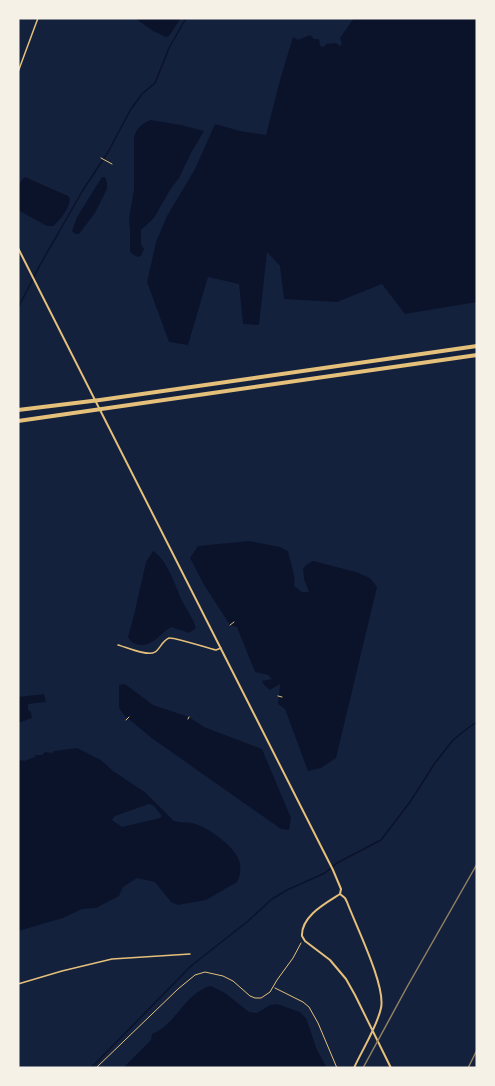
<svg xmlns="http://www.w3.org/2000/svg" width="495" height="1086" viewBox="0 0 495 1086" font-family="Manrope,sans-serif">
<rect width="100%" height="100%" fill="#14213d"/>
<path fill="#0b132b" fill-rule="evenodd" d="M135,18H181L169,36L166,37L153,31Z
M354,18H477V302L405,314L382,284L337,302L284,299L280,266L267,252L259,325L243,324L239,284L208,277L188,345L169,342L147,282L156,242L167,216L195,169L215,124L240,131L266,135L280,80L293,37L298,40L310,35L314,39H319L320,46L324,47L326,44L336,43L340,46L342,44L340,38Z
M151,120L181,125L204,131L191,153L179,178L170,190L154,218L141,230V244L144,249L141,256L138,257L132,254L130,251V231L129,219L134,189V137C136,129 143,122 151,120Z
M25,177L68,196L70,199C69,208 61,220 53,226H47L18,210C18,199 15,184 25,177Z
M102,177H105L107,183V189L95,213L79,234H75L72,231L77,217Z
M249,541L280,547L288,551C290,563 296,574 294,586L302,592H309L304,579L303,569L306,565L313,561L356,572L370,578L377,587L336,758L321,768L308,771L285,709L278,704L280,684L270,690L264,685L262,681L272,679L268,675L255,672L237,627L230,625L204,585L190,558L198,546Z
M153,551C167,559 176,587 182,601C187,610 193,618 196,628L189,633L171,627C160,633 154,646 140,645C134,644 131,642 128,637L134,615L146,562Z
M125,684L153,705L189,717L204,727L262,749L291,818L289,830L281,829L153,739L125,716L119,708V685Z
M44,694L46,702L28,704V710L31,712L32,718L18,723V697Z
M77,748L101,760L113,771L146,793L174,821C180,823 186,822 192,823C206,826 230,843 237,856C242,864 241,875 237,882L206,900L178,905L171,902L155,882L137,878L123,887L119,896L96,908L82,909L63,918L18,931V763L20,760L24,761L35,757V755H42L45,752L52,753L54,751ZM149,804L154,806L162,816L160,818L122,827L112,820L115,816Z
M211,986L225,993L249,1012L257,1013L270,1005L277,1004L300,1012L306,1018L317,1050L327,1068H123L151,1040L152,1034C176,1025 185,992 211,986Z"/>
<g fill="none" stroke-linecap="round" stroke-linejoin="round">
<path stroke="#0b132b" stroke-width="1.5" d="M18,308L40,265L83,190L108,152L131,109L142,94L155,83L169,48L186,18
M91,1068L191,966L248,921L272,899L287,890L325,873L337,863L381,840L410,802L435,763L453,740L468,728L477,722"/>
<path stroke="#e5c07b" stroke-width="1" d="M230,625L234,622
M278,696L282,697
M188,719L189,717
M126,720L129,717
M275,988L303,1002L309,1007L318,1023L337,1068
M96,1068L178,989L195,975L205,972L223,976L233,981L250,996L255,998H261L270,992L277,980L293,958L301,943"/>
<path stroke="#e5c07b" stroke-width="1" d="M101,158L112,164"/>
<path stroke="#e5c07b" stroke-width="1.5" d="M18,72L38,18
M118,645C126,647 148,657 155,652C160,649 162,641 169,638C174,637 208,648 216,650L221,648
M18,984L62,971L112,959L190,954"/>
<path stroke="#e5c07b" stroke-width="2" d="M18,248L333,870L341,889L340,894
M340,894C326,903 301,916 302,936L305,941L330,960L346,979L355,995L391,1068
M340,894L345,898L347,902C356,926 386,986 381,1008C377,1027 362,1050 354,1068"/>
<path stroke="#e5c07b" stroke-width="4" d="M18,410L100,400L477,346
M18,421L477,355"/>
<path stroke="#918062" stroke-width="1.5" d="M363,1068L407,987L477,864
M468,1068L477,1050"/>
</g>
<rect width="495" height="1086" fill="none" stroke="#f6f1e7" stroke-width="39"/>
</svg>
